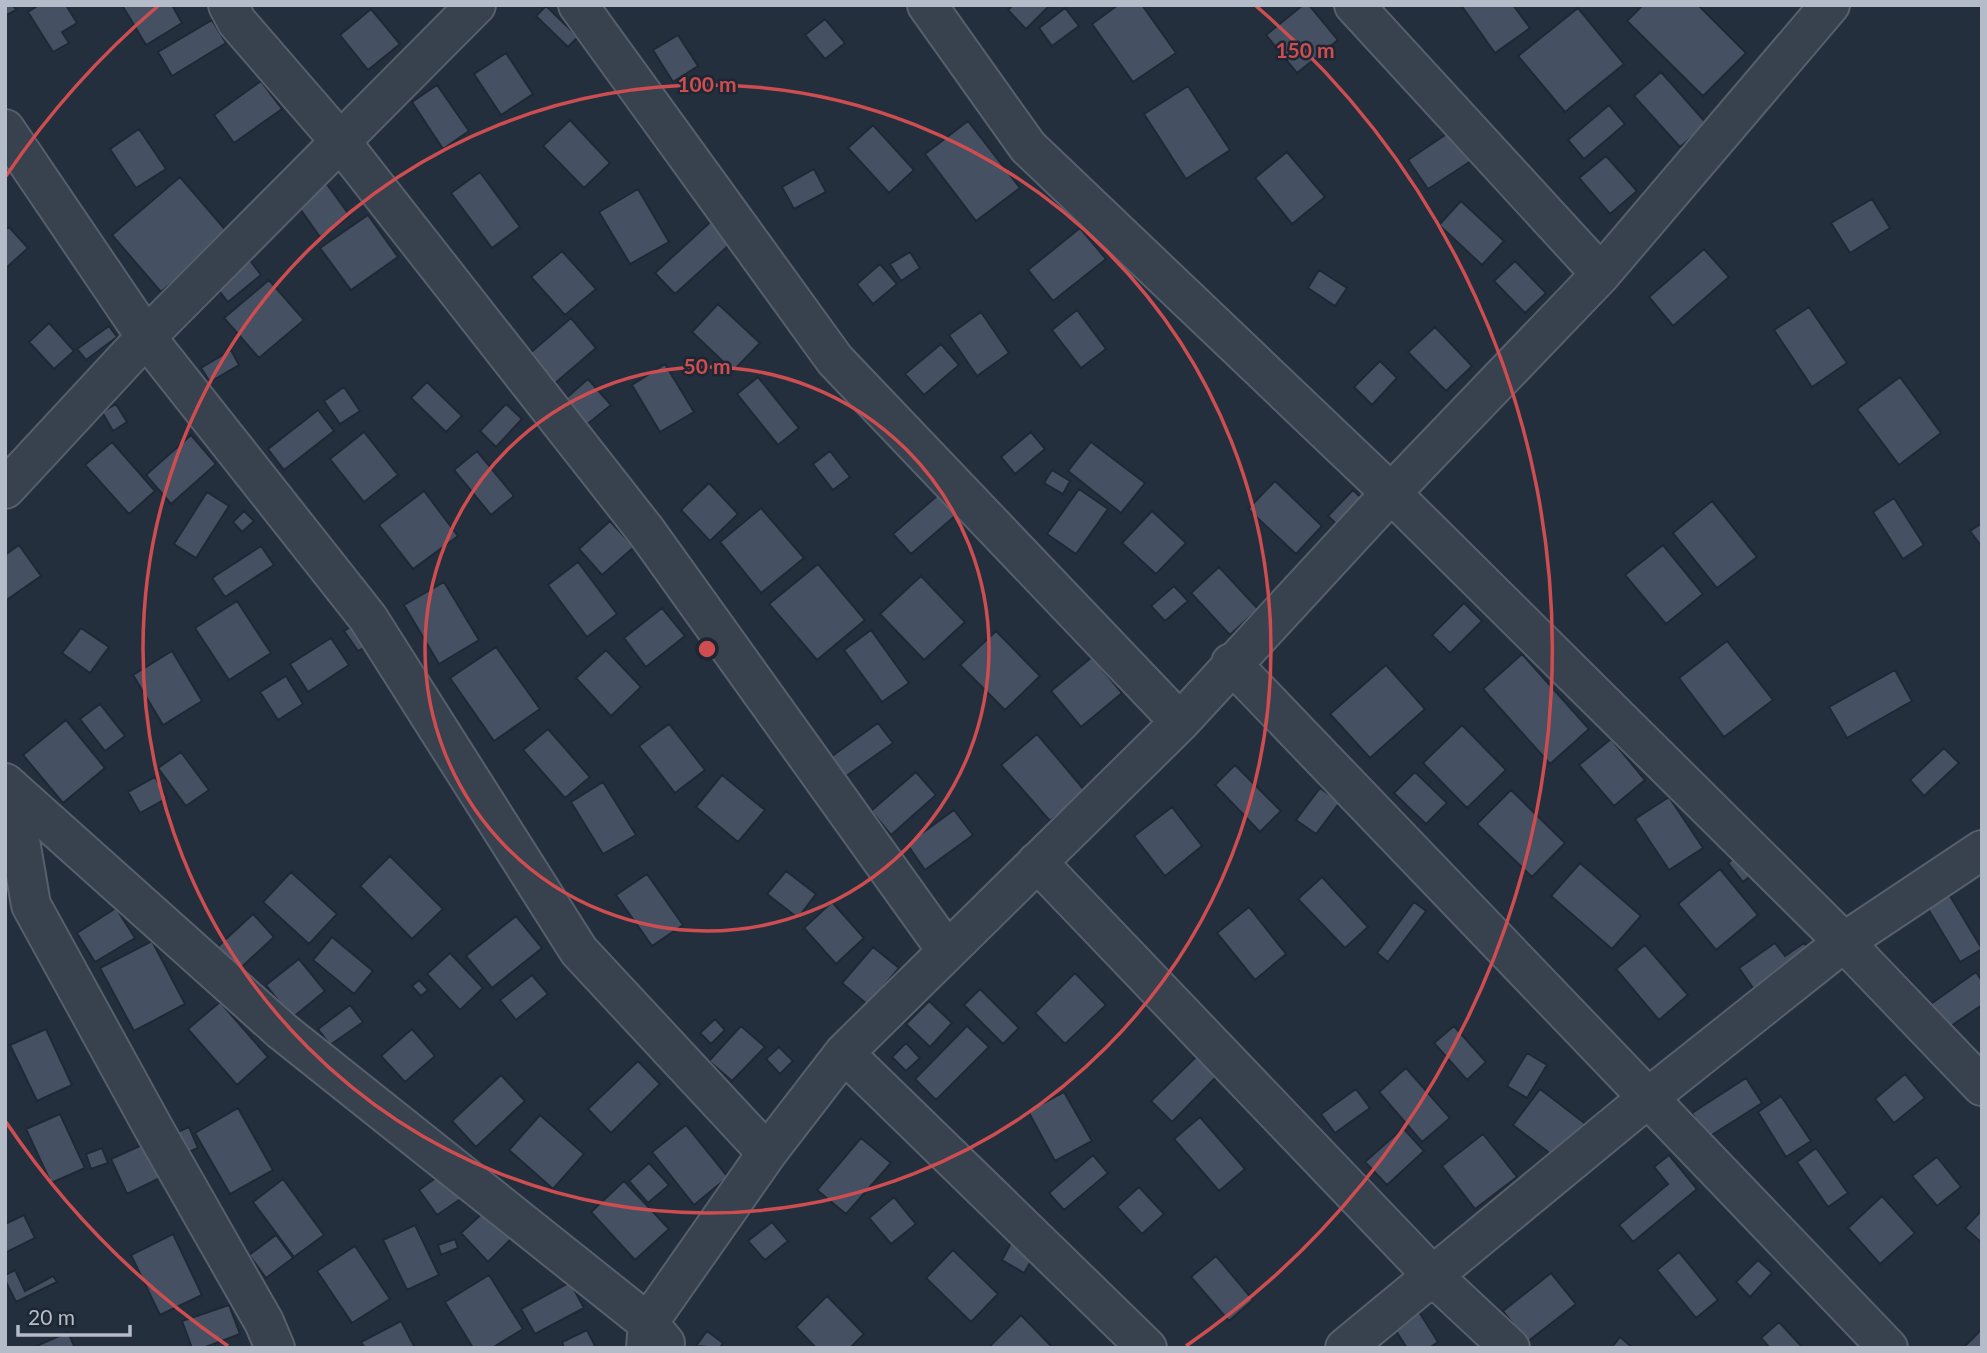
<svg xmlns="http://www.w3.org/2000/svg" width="1987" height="1353" viewBox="0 0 1987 1353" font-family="Lato,sans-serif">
<rect width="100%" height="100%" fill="#242f3e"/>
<path fill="#455162" stroke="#1f2835" stroke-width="2" d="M5,5H13L16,10L5,16Z
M39,5H66L77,23L62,32L69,43L53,52L28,12Z
M122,5H172L182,23L146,45Z
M1013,5H1050L1026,29L1008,10Z
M1118,5H1142L1176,53L1133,82L1092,24Z
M1303,5H1309L1338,40L1297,73L1266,35Z
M1461,5H1513L1530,28L1495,53Z
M1643,5H1698L1746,53L1703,96L1627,21Z
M546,6L578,37L568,47L536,16Z
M1065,8L1079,26L1052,46L1039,28Z
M1578,8L1624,64L1565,112L1518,56Z
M371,9L400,44L368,70L340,35Z
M825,19L845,43L825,59L805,35Z
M212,20L226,43L172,76L158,52Z
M678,35L698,66L673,82L653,50Z
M506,53L533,94L501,115L474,74Z
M1661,72L1707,124L1680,147L1634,96Z
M261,81L282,109L234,143L214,115Z
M437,85L469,131L443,149L412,102Z
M1188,86L1230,150L1186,179L1144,114Z
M1609,105L1625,124L1584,159L1568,140Z
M570,120L610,163L584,188L543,146Z
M968,121L1020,188L976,221L925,154Z
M873,125L914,170L889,193L848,148Z
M139,129L166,169L136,188L110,149Z
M1454,129L1474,159L1428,189L1408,160Z
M1287,152L1325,197L1292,224L1255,178Z
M1606,156L1637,191L1610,214L1579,178Z
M814,169L826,192L794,209L782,187Z
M480,172L520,227L492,248L451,193Z
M180,177L229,234L161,292L112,235Z
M326,183L350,216L320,237L296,203Z
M638,189L669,242L630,264L599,212Z
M1872,199L1890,228L1850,253L1831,223Z
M1461,201L1504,241L1482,265L1439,225Z
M719,214L739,236L675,294L655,273Z
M368,215L398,257L351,290L320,248Z
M9,227L28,248L5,269V230Z
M1080,228L1106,259L1053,301L1028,270Z
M1704,249L1729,277L1673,326L1649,297Z
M562,251L596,289L565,315L531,277Z
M910,252L920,268L901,281L890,264Z
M246,255L261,275L228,302L212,282Z
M1515,261L1546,293L1525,313L1494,281Z
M880,264L897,284L873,304L857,284Z
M1319,270L1347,288L1335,306L1308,288Z
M269,280L304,320L259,358L224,318Z
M718,304L760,343L733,371L692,332Z
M1809,307L1847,363L1812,387L1774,330Z
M1077,310L1106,349L1081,368L1052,330Z
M981,312L1009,353L977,376L949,335Z
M571,318L596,348L554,384L529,354Z
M49,323L74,351L54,369L29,342Z
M109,326L117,337L86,360L77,349Z
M1435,327L1472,366L1446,391L1408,352Z
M941,344L959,365L924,395L905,374Z
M231,350L239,365L210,382L201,368Z
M1380,361L1397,378L1372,405L1354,387Z
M665,364L694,412L660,432L632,385Z
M758,377L799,428L778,445L737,394Z
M1900,377L1941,433L1899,465L1857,409Z
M588,379L611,405L585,426L564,400Z
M427,382L462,416L446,432L411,398Z
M344,387L360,411L340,424L324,401Z
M116,404L127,422L113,431L102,412Z
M506,404L522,419L496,447L480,431Z
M318,410L334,431L284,470L268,449Z
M364,432L398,475L364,502L330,459Z
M1031,432L1045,449L1015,474L1001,457Z
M191,435L216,464L171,504L146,475Z
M112,442L155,491L129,514L85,465Z
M1091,442L1145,483L1121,513L1068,471Z
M477,451L514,496L491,515L454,470Z
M830,451L850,477L833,490L813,464Z
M1052,470L1070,481L1063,494L1044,483Z
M1275,481L1322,526L1296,554L1248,509Z
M709,483L738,514L710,541L681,510Z
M1079,489L1108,509L1076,554L1047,534Z
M1353,490L1371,507L1346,533L1328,516Z
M424,491L458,536L413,569L379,525Z
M207,492L229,506L196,558L174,544Z
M938,495L956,515L911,554L893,534Z
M1894,498L1924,545L1903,559L1873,512Z
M1712,501L1757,557L1717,588L1673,533Z
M761,508L804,558L761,593L720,542Z
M244,511L254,521L242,532L233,522Z
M1152,511L1186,543L1156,574L1122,543Z
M610,521L634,547L602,575L579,549Z
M1982,523V547L1970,531Z
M19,545L41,576L5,601V555Z
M1663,545L1703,594L1666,624L1625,575Z
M261,546L274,565L225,597L212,578Z
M578,562L617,614L587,637L548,585Z
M818,564L865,620L817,660L769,604Z
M1219,567L1258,609L1230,635L1191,593Z
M921,576L965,622L924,660L880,614Z
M444,582L479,640L439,664L404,605Z
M1174,586L1188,601L1165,621L1151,606Z
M237,601L271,653L229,680L195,628Z
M1464,603L1482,621L1450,653L1432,635Z
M662,608L685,636L646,667L624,638Z
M360,621L374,642L358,651L344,631Z
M81,628L109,647L90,673L62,653Z
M871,630L909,683L882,702L844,650Z
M996,631L1040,676L1005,710L960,665Z
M331,638L349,665L308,692L290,664Z
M1727,641L1773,700L1724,737L1679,678Z
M496,647L540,709L494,741L450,678Z
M606,650L641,687L611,716L576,678Z
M172,651L202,701L163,725L133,675Z
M1522,654L1589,729L1550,764L1483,689Z
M1092,657L1122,693L1081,727L1051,691Z
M1386,665L1425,709L1370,758L1330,714Z
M1895,670L1912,701L1847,738L1829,707Z
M286,676L303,704L278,720L260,692Z
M100,704L125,736L105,751L80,719Z
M66,720L105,768L63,803L23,755Z
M878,723L893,743L842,779L828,759Z
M669,724L705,770L675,793L639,746Z
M1462,725L1506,770L1467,808L1423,763Z
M548,729L590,777L565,798L523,750Z
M1037,734L1085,791L1050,821L1001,765Z
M1611,739L1645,780L1614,806L1579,765Z
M1944,748L1959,763L1924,796L1910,780Z
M181,752L209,790L186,806L158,768Z
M1235,765L1281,811L1260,832L1215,785Z
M916,772L936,795L891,835L871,811Z
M1415,772L1447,803L1426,824L1394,793Z
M722,775L765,810L738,842L696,807Z
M155,777L167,798L140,813L128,792Z
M603,782L636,835L603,854L571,802Z
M1320,788L1340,802L1316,834L1296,820Z
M1511,790L1565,843L1532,877L1477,824Z
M1669,797L1703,848L1669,870L1635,819Z
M1172,807L1202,846L1165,876L1134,836Z
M954,810L973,835L925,870L907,844Z
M1744,849L1760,868L1743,882L1728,863Z
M390,856L443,909L412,939L360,886Z
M1580,863L1641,916L1612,949L1551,896Z
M1720,869L1758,915L1716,950L1678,904Z
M786,871L816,894L798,918L767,894Z
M291,872L337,914L309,944L263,902Z
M647,874L683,925L652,946L616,895Z
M1322,877L1368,927L1345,948L1298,899Z
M1947,891L1982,949L1960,962L1925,904Z
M832,902L864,938L836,964L804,928Z
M1414,902L1426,911L1388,962L1377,953Z
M1249,907L1286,954L1255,980L1217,933Z
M116,908L135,938L95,962L77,933Z
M253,914L274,937L233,975L212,952Z
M516,916L542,948L492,988L466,956Z
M332,937L373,971L354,994L313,960Z
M152,941L185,1004L134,1031L100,968Z
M1775,943L1785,956L1804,943L1816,959L1760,998L1739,968Z
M1645,945L1688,995L1659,1020L1616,969Z
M873,947L899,968L868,1005L842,983Z
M450,953L483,988L460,1010L427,974Z
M299,959L325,991L292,1018L266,985Z
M1976,972L1982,981V1005L1945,1030L1928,1006Z
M1075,973L1106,1005L1065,1044L1035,1013Z
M532,975L548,994L516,1020L500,1000Z
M419,980L428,990L421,996L412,986Z
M980,989L1019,1028L1003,1044L964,1005Z
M929,1001L952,1023L930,1047L906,1024Z
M220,1002L268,1057L237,1085L188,1029Z
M350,1005L363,1022L330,1045L318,1029Z
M715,1019L725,1030L711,1044L700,1033Z
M741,1026L765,1047L732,1081L709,1061Z
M967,1026L989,1047L936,1100L915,1079Z
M1454,1026L1486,1062L1467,1080L1434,1043Z
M46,1029L72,1085L37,1101L10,1045Z
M412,1029L435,1056L405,1082L381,1056Z
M906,1043L920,1058L906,1071L892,1057Z
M779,1047L793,1061L780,1074L766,1059Z
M1527,1053L1547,1065L1527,1098L1507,1086Z
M1198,1055L1218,1075L1172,1122L1151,1101Z
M638,1061L660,1084L611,1133L588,1109Z
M1406,1068L1450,1118L1422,1142L1379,1092Z
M1905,1074L1925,1098L1894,1123L1875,1099Z
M501,1075L525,1101L476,1147L452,1121Z
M1746,1078L1762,1103L1707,1138L1692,1113Z
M1356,1089L1370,1108L1335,1133L1321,1114Z
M1540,1089L1587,1125L1560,1161L1513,1125Z
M1064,1092L1092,1141L1055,1161L1028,1111Z
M1781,1096L1811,1141L1786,1157L1758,1112Z
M238,1108L273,1170L230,1194L195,1133Z
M60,1114L85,1168L51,1183L26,1129Z
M540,1115L584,1154L553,1189L509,1150Z
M1200,1117L1245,1169L1219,1191L1174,1139Z
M686,1125L728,1177L694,1205L652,1152Z
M189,1127L198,1148L182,1155L173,1134Z
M1403,1128L1424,1151L1387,1185L1365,1162Z
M1483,1134L1517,1177L1475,1209L1442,1166Z
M861,1138L891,1163L846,1214L817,1190Z
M144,1144L160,1178L127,1194L111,1159Z
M102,1148L108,1163L91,1169L86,1154Z
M1816,1148L1848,1193L1828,1207L1797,1162Z
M1093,1155L1108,1173L1064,1210L1049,1193Z
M1669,1155L1697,1189L1633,1242L1619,1225L1668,1184L1654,1167Z
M1937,1157L1961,1187L1937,1206L1912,1176Z
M649,1163L669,1185L648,1203L629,1181Z
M444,1172L462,1198L437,1215L419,1190Z
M283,1179L324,1235L294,1257L253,1202Z
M624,1181L669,1229L635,1260L591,1212Z
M1139,1187L1164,1214L1142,1234L1117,1207Z
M1882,1196L1915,1233L1880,1264L1848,1228Z
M894,1197L916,1224L891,1244L869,1218Z
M487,1209L513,1237L488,1262L461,1233Z
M1982,1210V1243L1965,1228Z
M24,1215L35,1238L5,1253V1224Z
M772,1222L788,1241L765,1260L748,1241Z
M415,1225L439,1275L407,1290L383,1240Z
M173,1234L202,1295L160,1315L131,1255Z
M276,1235L293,1258L266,1278L249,1255Z
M455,1239L458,1248L441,1255L438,1245Z
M1011,1243L1034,1256L1024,1273L1002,1260Z
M355,1246L390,1299L352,1323L317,1271Z
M953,1250L998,1294L971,1322L926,1278Z
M1679,1252L1718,1300L1696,1318L1657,1270Z
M1216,1256L1253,1300L1229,1321L1191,1277Z
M1758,1260L1772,1273L1750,1297L1736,1282Z
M15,1270L25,1291L53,1276L57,1282L16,1302L5,1280V1275Z
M1551,1273L1576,1304L1527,1342L1503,1311Z
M489,1275L523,1329L492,1348H473L445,1302Z
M570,1282L584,1308L535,1334L521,1309Z
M827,1296L864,1334L850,1348H816L796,1327Z
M1414,1304L1438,1342L1429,1348H1407L1389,1320Z
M229,1305L240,1334L203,1348H192L182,1321Z
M1021,1315L1053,1348H988Z
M401,1321L415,1348H365L361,1342Z
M1779,1322L1803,1348H1770L1761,1338Z
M1982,1329V1348H1964V1347Z
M587,1330L596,1348H564L562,1342Z
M707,1331L723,1343L720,1348L696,1346Z
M68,1332L75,1348H32Z
M1620,1337L1633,1348H1611Z"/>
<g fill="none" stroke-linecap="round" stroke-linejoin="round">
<g stroke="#565f6c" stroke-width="42">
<path id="street" d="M228,5L237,22L340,141L646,531L947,951
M578,5L835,360L1180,722
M927,5L1028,147L1391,493L1844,942L1982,1086
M1354,5L1601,274
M5,129L146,337L368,618L579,951L767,1153
M5,489L146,337L476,5
M1231,663L1888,1348
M5,783L282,1031L648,1323L665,1343
M11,788L31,905L154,1129L264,1322L275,1348
M1037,862L1434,1277L1510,1348
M844,1053L1147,1348
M646,1348L648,1323L767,1153L844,1053L1180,722L1391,493L1601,274L1830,5
M1345,1348L1649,1097L1844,942L1982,850"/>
</g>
<use href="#street" stroke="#38414e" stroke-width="38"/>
</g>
<g fill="none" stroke="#ce4d50" stroke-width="3.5">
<circle cx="707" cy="649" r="282"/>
<circle cx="707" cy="649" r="564"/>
<path d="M228 1346A846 846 0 0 1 6 1122M6 176A846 846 0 0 1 158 6M1256 6A846 846 0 0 1 1186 1346"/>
</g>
<circle cx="707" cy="649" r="10" fill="#ce4d50" stroke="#1d2633" stroke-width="3.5"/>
<g font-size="21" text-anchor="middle" font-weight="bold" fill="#ce4d50" stroke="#1d2633" stroke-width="5" stroke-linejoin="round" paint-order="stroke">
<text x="1305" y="58">150 m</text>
<text x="707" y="92">100 m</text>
<text x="707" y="374">50 m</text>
</g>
<rect width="1987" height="1353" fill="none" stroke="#b4bcc9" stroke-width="14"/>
<path d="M18 1325v10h112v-10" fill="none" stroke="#b4bcc9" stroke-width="3.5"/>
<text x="28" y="1325" font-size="21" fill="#b4bcc9" stroke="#1d2633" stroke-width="5" paint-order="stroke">20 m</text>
</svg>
